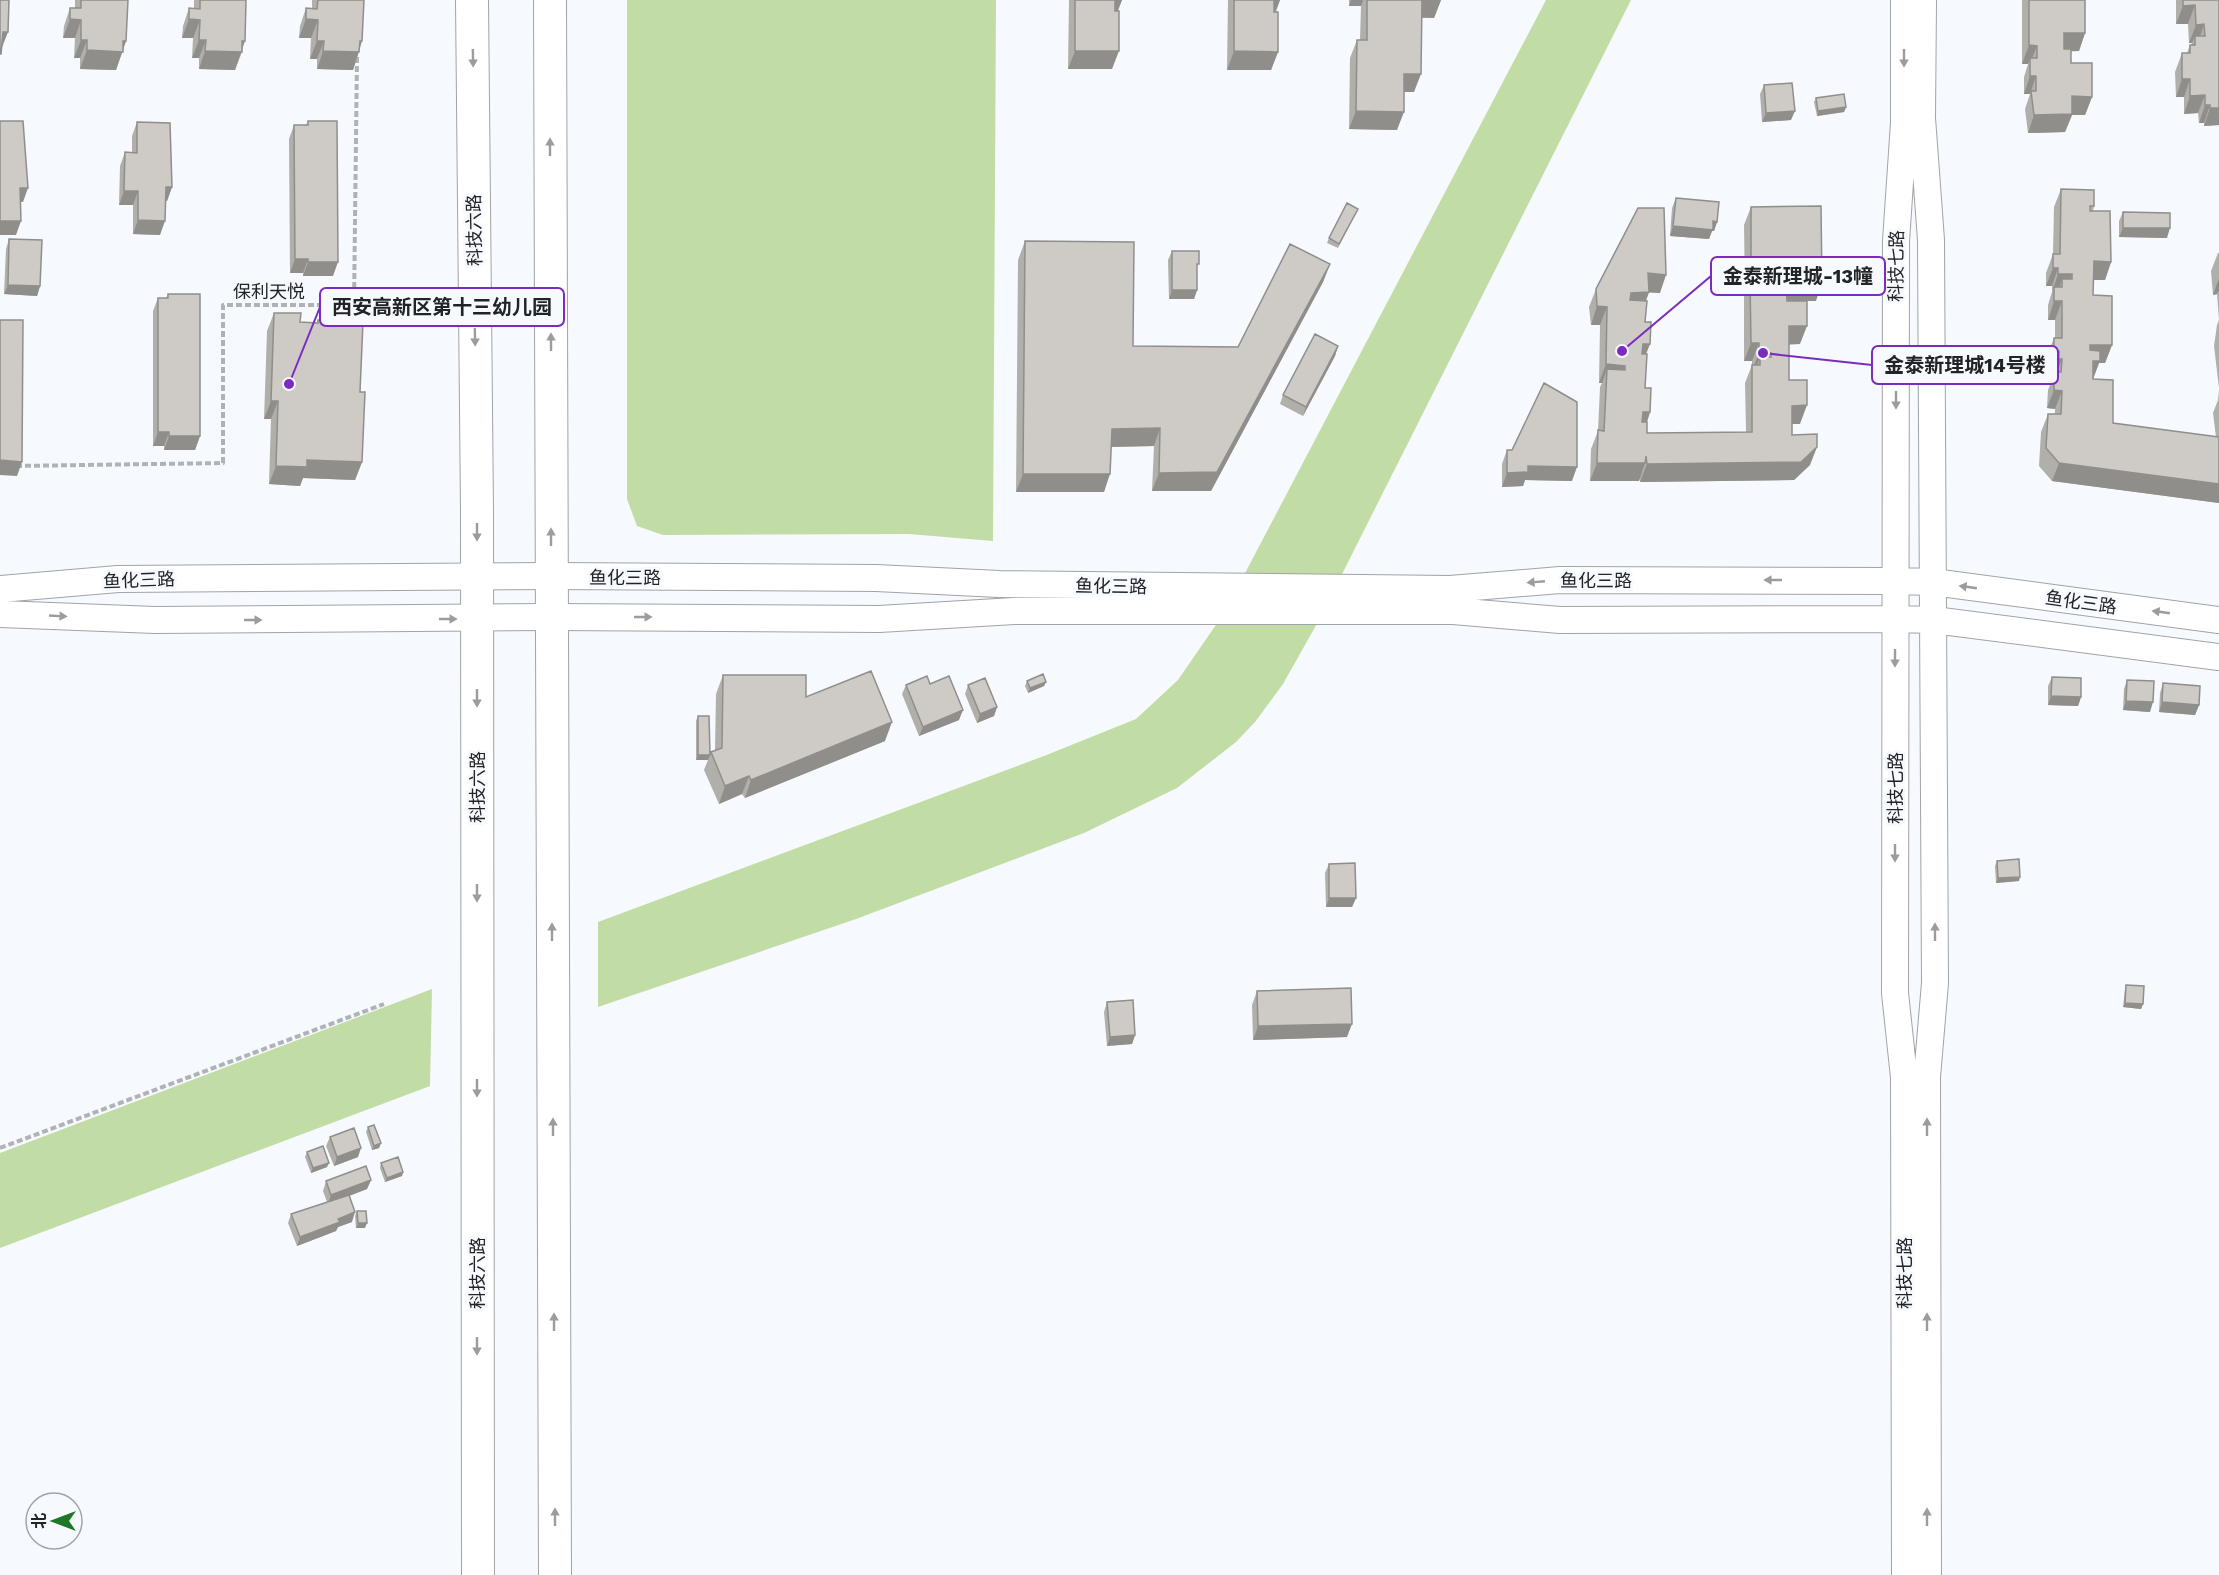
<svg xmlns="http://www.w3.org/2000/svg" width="2219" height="1575" viewBox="0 0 2219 1575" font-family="'Work Sans','Noto Sans SC',sans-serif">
<rect width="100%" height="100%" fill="#f6f9fe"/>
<path fill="#c1dca4" d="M627,0H996L993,541L909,534L663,535L637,526L627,499Z
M1546,0H1631L1330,598H1232Z
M1220,619L1319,620L1283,684L1255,722L1236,742L1177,788L1084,833L856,919L598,1007V922L1044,756L1136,719L1178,680Z
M432,989L430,1086L0,1248V1153Z"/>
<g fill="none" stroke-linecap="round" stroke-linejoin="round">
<g stroke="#a0a3a7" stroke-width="28">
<path id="minor" d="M1904,0V123L1896,241L1895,993L1904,1077L1905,1575
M1923,0L1922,118L1931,240L1935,983L1927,1077L1928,1575
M0,589L118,579L551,576L876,578L999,584L1450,589L1560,580L1895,581L1933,582L2219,620
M0,614L155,620L551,617L879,619L1014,611H1453L1560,620L1895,619L1934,620L2219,657"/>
</g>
<g stroke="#a0a3a7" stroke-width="34">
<path id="major" d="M472,0L477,510L478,1575
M550,0L555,1575"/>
</g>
<path stroke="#b0b2b6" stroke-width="4" stroke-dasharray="6 3" stroke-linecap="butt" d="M16,466L223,463V305H354L357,56
M0,1148L384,1004"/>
<use href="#minor" stroke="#fff" stroke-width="26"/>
<use href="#major" stroke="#fff" stroke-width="32"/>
</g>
<path fill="#b1afaa" d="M75,0H128L126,41L116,70L80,69V58H74L75,38H63L64,26L70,8H75Z
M194,0H246L242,52L235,70L199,69V58H192L193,38H182L183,26L189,8H194Z
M312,0H364L359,52L353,70L317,69V59H310L311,38H299L300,26L306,8H312Z
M1069,0H1122L1118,11L1112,69H1068Z
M1228,0H1280L1276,12L1278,52L1271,70H1227Z
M1349,0H1441L1434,18H1422L1414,92H1404L1397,130L1349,129L1350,58L1357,40H1360L1361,6H1349Z
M2022,0H2085V33L2079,51H2071V63L2092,97L2085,115H2072L2065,132L2028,133L2025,109L2030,94H2024V77L2028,64H2022Z
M2176,0H2219V125L2204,126V123H2199L2198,113L2184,114V97H2176L2175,72L2182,53H2187L2190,45H2191L2192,43H2189L2188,24H2176Z
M1764,85L1791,120L1762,122L1760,94Z
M1816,98L1846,107L1844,112L1817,116L1814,102Z
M308,121L333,276H303V273H290L289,139L294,125H306Z
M137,122L172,187L167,201H165L160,235L133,234V205H119L120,166L125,152H132V136Z
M2061,189L2094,206L2093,211L2111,262L2105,280H2094L2093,295L2112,345L2105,363H2099L2093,379L2113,423L2216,437L2213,413L2218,400L2219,390V503L2052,481L2039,466L2041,432L2048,414H2055V409L2047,408L2048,390L2053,377V370H2047V356L2054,338H2055V320H2048V305L2052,292V286H2046V273L2053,254L2054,207Z
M1676,198L1717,222L1714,231H1712L1709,239L1670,236L1672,208Z
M1751,207L1816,301H1787L1800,344H1789V380L1800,424H1792V435L1810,465L1794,480L1640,482V478L1639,481H1590L1591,449L1598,431L1600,387L1602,383H1599L1600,325H1591L1589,307L1596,289L1638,208L1660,293L1649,292L1646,301L1645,388L1650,412L1647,422V433L1746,432L1745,383L1752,365V361H1744V296L1746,290H1745L1744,225Z
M1358,209L1338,248L1327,243L1329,238Z
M2123,212L2167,238L2119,237V221Z
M9,239L40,286L37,296L4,294L6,249Z
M1025,241L1133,346L1238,347L1330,264L1323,282L1211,491H1152L1154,446L1111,447L1104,492H1016L1018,260Z
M1172,251L1197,270V290L1194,299H1169L1168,260Z
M2218,253H2219V388L2214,346L2217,325L2219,320L2217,294L2213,295L2211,271Z
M168,294L200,436L195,450H164V446H153V311L158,298H166Z
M274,313L300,322L317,323L318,320L360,392L362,462L355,480L303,478L300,486L269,484L271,419H264L267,331Z
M1338,346L1335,356L1303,416L1280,404L1283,395Z
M1507,450L1572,481L1525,480L1523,486L1502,487V464Z
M723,675L806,697L885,741L745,798L742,794L719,804L704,770L708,760H696V721L698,716L710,755L711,752L715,750L716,694Z
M2052,677L2081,697L2078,706L2048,705V686Z
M2127,680L2150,712L2123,710L2124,689Z
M1027,681L1046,682L1044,686L1028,693L1025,686Z
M2163,683L2199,705L2195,715L2159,712L2160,693Z
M930,684L959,720L919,736L902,694L906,685Z
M968,685L997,707L994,716L977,723L965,694Z
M1997,861L2019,881L1996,883L1995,866Z
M1329,864L1356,898L1352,907H1326L1325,873Z
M2126,985L2143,1004L2141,1009L2123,1007L2125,989Z
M1257,991L1347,1037L1253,1040L1252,1005Z
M1107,1002L1135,1035L1132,1044L1107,1046L1104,1012Z
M368,1127L381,1143L379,1148L372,1150L366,1132Z
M330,1137L358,1157L334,1166L326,1146Z
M307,1152L327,1167L311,1173L305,1157Z
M381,1163L403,1172L402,1176L385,1182L380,1168Z
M371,1180L367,1189L349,1196L352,1222L338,1227L336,1231L297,1246L288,1223L291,1214L327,1202L323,1191L326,1181Z
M357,1211L365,1228H356L355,1216Z"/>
<path fill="#908e8b" d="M1113,0H1122L1117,12H1109Z
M1272,0H1280L1275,12H1267Z
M1351,0H1363L1361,6H1349Z
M1421,0H1441L1434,18L1415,17Z
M2195,5L2188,24H2176L2183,6Z
M70,19L81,20L75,38H63Z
M189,19L200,20L193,38H182Z
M306,19L318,20L311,38H299Z
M2204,24L2198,43L2195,36L2192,43H2189L2196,25Z
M3,32H8L1,50Z
M2064,33H2085L2079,51L2057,52Z
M81,40H87L80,58H74Z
M199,40H206L199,58H192Z
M123,41H126L116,70L80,69L87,50Z
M242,41H245L235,70L199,69L205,51Z
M317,41H324L317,59H310Z
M360,41H362L353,70L317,69L323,51Z
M2029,45L2037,46L2030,63V58L2028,64H2022Z
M1075,51H1119L1112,69H1068Z
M1234,51L1278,52L1271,70H1227Z
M1404,74H1421L1414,92H1398Z
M2030,76H2036L2030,94H2024Z
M2182,79H2190L2184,97H2176Z
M2205,95L2198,113L2184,114L2190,96Z
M2072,96L2092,97L2085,115H2072L2065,132L2028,133L2034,115Z
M2205,105H2210L2204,123H2199Z
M1846,107L1844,112L1817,116L1818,111Z
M2210,108H2219V125L2204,126Z
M1356,111L1404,112L1397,130L1349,129Z
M1795,111L1791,120L1762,122L1766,113Z
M166,187H172L167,201H161Z
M20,188H28L23,202H15Z
M124,191H138L133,205H119Z
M138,220L165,221L160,235L133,234Z
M0,221H21L16,235H0Z
M1713,221L1717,222L1714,231H1712L1709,239L1670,236L1673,226Z
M2123,228H2170L2167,238L2119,237Z
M295,259H308L303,273H290Z
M2094,261L2111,262L2105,280H2087Z
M308,262H338L333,276H303Z
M1330,264L1323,282L1211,491H1152L1159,473Z
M2053,268H2058L2052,286H2046Z
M1751,271H1761L1755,290L1750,278L1746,290H1745Z
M1648,273L1666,275L1660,293L1641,292Z
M2058,274H2072L2066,292L2062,287V279L2058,292L2054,287L2052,292Z
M2219,278V290L2217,294L2213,295Z
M1822,282L1816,301H1787L1786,286L1792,283Z
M8,285L40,286L37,296L4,294Z
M1172,290H1197L1194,299H1169Z
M1649,292L1642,311H1624L1631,293Z
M2054,301H2062L2055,320H2048Z
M1597,306L1607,307L1600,325H1591Z
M1789,326H1807L1800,344L1782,345Z
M1751,343H1759L1752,361H1744Z
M1643,344H1650L1643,362H1636Z
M2090,345H2112L2105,363H2099L2093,379L2084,363Z
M1338,346L1335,356L1303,416L1306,407Z
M2054,351H2059L2053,370H2047Z
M1759,353H1771L1765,371L1760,365V357L1755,371H1752Z
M2059,359H2062L2055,378L2054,373Z
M1606,364L1625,366L1619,384L1607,369L1602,383H1599Z
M2054,390L2062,391L2055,409L2047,408Z
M271,401H278L271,419H264Z
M1807,405L1800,424H1785L1792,406Z
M1643,412H1650L1644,431H1636Z
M1160,428L1154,446L1105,447L1112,429Z
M158,432H169L164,446H153Z
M169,436H200L195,450H164Z
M1817,447L1810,465L1794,480L1640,482L1647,464Z
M0,460L22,462L17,476L0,475Z
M307,460L362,462L355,480L303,478L300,486L269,484L276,466Z
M1597,463H1645L1639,481H1590Z
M2059,463L2219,484V503L2052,481Z
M1528,466L1577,467L1572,481L1525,480L1523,486L1502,487L1507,473Z
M1023,474H1110L1104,492H1016Z
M1046,682L1044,686L1028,693L1030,688Z
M2051,696L2081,697L2078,706L2048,705Z
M2126,701L2153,702L2150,712L2123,710Z
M2162,702L2199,705L2195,715L2159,712Z
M997,707L994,716L977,723L980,714Z
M963,710L959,720L919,736L923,727Z
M892,722L885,741L745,798L751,780Z
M698,755H710L708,760H696Z
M749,776L742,794L719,804L725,786Z
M2020,877L2019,881L1996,883L1998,878Z
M1329,898H1356L1352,907H1326Z
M2125,1003L2143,1004L2141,1009L2123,1007Z
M1352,1024L1347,1037L1253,1040L1258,1026Z
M1135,1035L1132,1044L1107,1046L1110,1037Z
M381,1143L379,1148L372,1150L374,1146Z
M361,1148L358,1157L334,1166L337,1157Z
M329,1163L327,1167L311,1173L313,1168Z
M403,1172L402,1176L385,1182L387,1178Z
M371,1180L367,1189L328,1204L331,1195Z
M355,1212L352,1222L338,1227L336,1231L297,1246L300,1237L338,1219Z
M358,1223H367L365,1228H356Z"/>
<path fill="#cecbc6" stroke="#908e8b" stroke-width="1.5" d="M0,0H9L8,32H3L1,54H0Z
M81,0H128L126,41H123V52L87,50V40H81V20L70,19V8H81Z
M200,0H246L245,41H242V52L205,51L206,40H199L200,20L189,19V8L200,9Z
M318,0H364L362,41H360L359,52L323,51L324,41H317L318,20L306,19V8L317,9Z
M1075,0H1115V11H1119V51H1075Z
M1234,0H1274V12H1278V52L1234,51Z
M1367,0H1422L1421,74H1404V112L1356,111L1357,40H1367Z
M2029,0H2085V33H2064V49H2071V63H2092V97L2072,96V114L2034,115L2031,91H2036V76H2030V58H2037V46L2029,45Z
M2183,0H2219V108H2210V105H2205V95L2190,96V79H2182V53H2190V45H2195V36H2205L2204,24L2196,25L2195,5L2183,6Z
M1792,83L1795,111L1766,113L1764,85Z
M1844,94L1846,107L1818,111L1816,98Z
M0,121H23L28,188H20L21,221H0Z
M308,121H337L338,262H308V259H295L294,125H308Z
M137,122L170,123L172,187H166L165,221L138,220V191H124L125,152L137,153Z
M2061,189L2094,190V206H2090V211H2110L2111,262L2094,261L2093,295L2112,296V345H2090V350L2100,351V361H2093V379L2113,380V423L2219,437V484L2059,463L2046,448L2048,414H2061L2062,391L2054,390V372H2061L2062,359H2059V351H2054V338H2062V301H2054V287H2062V279H2072V274H2058V268H2053V254H2060Z
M1676,198L1719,202L1717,222L1713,221V230L1673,226Z
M1347,203L1358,209L1339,244L1329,238Z
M1821,206L1822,282L1792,283V286H1786L1787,301H1807V326H1789V380H1807V405L1792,406V435L1817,434V447L1801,462L1647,464L1646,456L1645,463H1597L1598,430L1604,431L1607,369L1625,370V366L1606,364L1607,307L1597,306L1596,289L1638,208H1664L1666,275L1648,273L1649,292L1631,293L1630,300L1647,301L1645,322H1651L1650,344H1643L1642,354H1647L1645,388H1651L1650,412H1643L1642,422H1647V433L1752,432V365H1760V357H1771V353H1759V343H1751L1750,278H1761V271H1751V207Z
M2123,212L2170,213V228H2123Z
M9,239L42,240L40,286L8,285Z
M1025,241L1134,242L1133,346L1238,347L1290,244L1330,264L1217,472L1159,473L1160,428L1112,429L1110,474H1023Z
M1172,251H1199V264H1197V290H1172Z
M168,294H200V436H169V432H158V298H168Z
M274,313H301L300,322L318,323V320L363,322L360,392H365L362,462L307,460V467L276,466L278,401H271Z
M0,320H23L22,462L0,460Z
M1315,334L1338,346L1306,407L1283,395Z
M1544,383L1577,402V467L1528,466V472L1507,473V450H1512Z
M871,671L892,722L751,780L749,776L725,786L711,752L722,748L723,675H806V697Z
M1043,674L1046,682L1030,688L1027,681Z
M927,676L930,684L949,676L963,710L923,727L906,685Z
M2052,677L2081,678V697L2051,696Z
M985,678L997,707L980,714L968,685Z
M2127,680L2154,681L2153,702L2126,701Z
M2163,683L2200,686L2199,705L2162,702Z
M698,716H709L710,755H698Z
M2019,859L2020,877L1998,878L1997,861Z
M1355,863L1356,898H1329V864Z
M2126,985L2144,986L2143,1004L2125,1003Z
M1351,988L1352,1024L1258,1026L1257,991Z
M1133,1000L1135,1035L1110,1037L1107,1002Z
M374,1125L381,1143L374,1146L368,1127Z
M354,1128L361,1148L337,1157L330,1137Z
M323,1146L329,1163L313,1168L307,1152Z
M398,1157L403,1172L387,1178L381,1163Z
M366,1166L371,1180L331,1195L326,1181Z
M349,1195L355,1212L338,1219L340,1222L300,1237L291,1214Z
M357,1211H366L367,1223H358Z"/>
<defs><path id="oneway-solid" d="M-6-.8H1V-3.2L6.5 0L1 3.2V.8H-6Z" transform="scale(1.5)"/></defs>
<g fill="#9c9c9d">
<use href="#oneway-solid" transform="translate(473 58) rotate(89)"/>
<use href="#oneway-solid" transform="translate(1904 58) rotate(90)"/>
<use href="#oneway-solid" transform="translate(550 147) rotate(-90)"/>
<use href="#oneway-solid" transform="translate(475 337) rotate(89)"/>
<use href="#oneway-solid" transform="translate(551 342) rotate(-90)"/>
<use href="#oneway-solid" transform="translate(1896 400) rotate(90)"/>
<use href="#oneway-solid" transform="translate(477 532) rotate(90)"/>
<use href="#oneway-solid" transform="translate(551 537) rotate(-90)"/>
<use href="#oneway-solid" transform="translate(1773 580) rotate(-180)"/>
<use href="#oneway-solid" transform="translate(1536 582) rotate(175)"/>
<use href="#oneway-solid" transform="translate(1968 587) rotate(-172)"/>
<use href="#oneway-solid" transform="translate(2161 612) rotate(-172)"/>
<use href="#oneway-solid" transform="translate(58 616) rotate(3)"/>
<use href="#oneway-solid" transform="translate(643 617)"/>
<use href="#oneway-solid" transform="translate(448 619)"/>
<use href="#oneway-solid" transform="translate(253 620)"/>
<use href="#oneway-solid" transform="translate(1895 658) rotate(90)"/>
<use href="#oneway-solid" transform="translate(477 698) rotate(90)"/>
<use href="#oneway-solid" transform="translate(1895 853) rotate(90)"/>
<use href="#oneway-solid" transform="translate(477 893) rotate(90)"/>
<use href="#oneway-solid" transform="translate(552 932) rotate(-90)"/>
<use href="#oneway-solid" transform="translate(1935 932) rotate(-90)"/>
<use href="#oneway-solid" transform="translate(477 1088) rotate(90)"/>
<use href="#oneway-solid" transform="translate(553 1127) rotate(-90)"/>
<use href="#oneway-solid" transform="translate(1927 1127) rotate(-90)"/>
<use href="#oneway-solid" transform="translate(554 1322) rotate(-90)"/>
<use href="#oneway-solid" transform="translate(1927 1322) rotate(-90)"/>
<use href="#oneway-solid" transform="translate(477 1346) rotate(90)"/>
<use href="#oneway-solid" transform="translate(555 1517) rotate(-90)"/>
<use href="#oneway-solid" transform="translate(1927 1517) rotate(-90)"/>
</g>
<g text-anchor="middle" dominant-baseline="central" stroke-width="6" stroke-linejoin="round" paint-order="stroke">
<g font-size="18" fill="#222325" stroke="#f6f9fe">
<text transform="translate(474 230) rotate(-91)">科技六路</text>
<text transform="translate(1896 266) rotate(-89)">科技七路</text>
<text x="269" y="291">保利天悦</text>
<text x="625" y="577">鱼化三路</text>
<text transform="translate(139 580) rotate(-2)">鱼化三路</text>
<text x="1596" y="580">鱼化三路</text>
<text transform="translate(1111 586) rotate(1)">鱼化三路</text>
<text transform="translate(2081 602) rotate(8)">鱼化三路</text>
<text transform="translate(477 787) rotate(-90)">科技六路</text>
<text transform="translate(1895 788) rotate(-90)">科技七路</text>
<text transform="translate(477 1273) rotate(-90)">科技六路</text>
<text transform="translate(1904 1273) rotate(-90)">科技七路</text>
</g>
</g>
<path fill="none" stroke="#7b2cbf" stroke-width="2" d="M1622 351L1711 276M289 384L320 307M1763 353L1872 365"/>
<g fill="#7b2cbf" stroke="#f6f9fe" stroke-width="2">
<circle cx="1622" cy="351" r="6"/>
<circle cx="289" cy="384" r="6"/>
<circle cx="1763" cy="353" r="6"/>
</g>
<g fill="#f6f9fe" stroke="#7b2cbf" stroke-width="2">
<rect x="1711" y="257" width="174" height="38" rx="6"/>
<rect x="320" y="288" width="244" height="38" rx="6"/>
<rect x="1872" y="346" width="186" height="38" rx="6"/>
</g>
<g font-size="20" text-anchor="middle" font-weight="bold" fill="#222325">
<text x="1798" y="283">金泰新理城-13幢</text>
<text x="442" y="314">西安高新区第十三幼儿园</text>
<text x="1965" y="372">金泰新理城14号楼</text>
</g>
<g transform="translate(54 1521) rotate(270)"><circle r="28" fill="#f6f9fe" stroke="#a1a3a7" stroke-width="1.5"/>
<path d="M0-4.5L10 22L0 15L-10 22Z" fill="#1e7827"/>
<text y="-9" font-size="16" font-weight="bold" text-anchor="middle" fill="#222325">北</text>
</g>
</svg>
